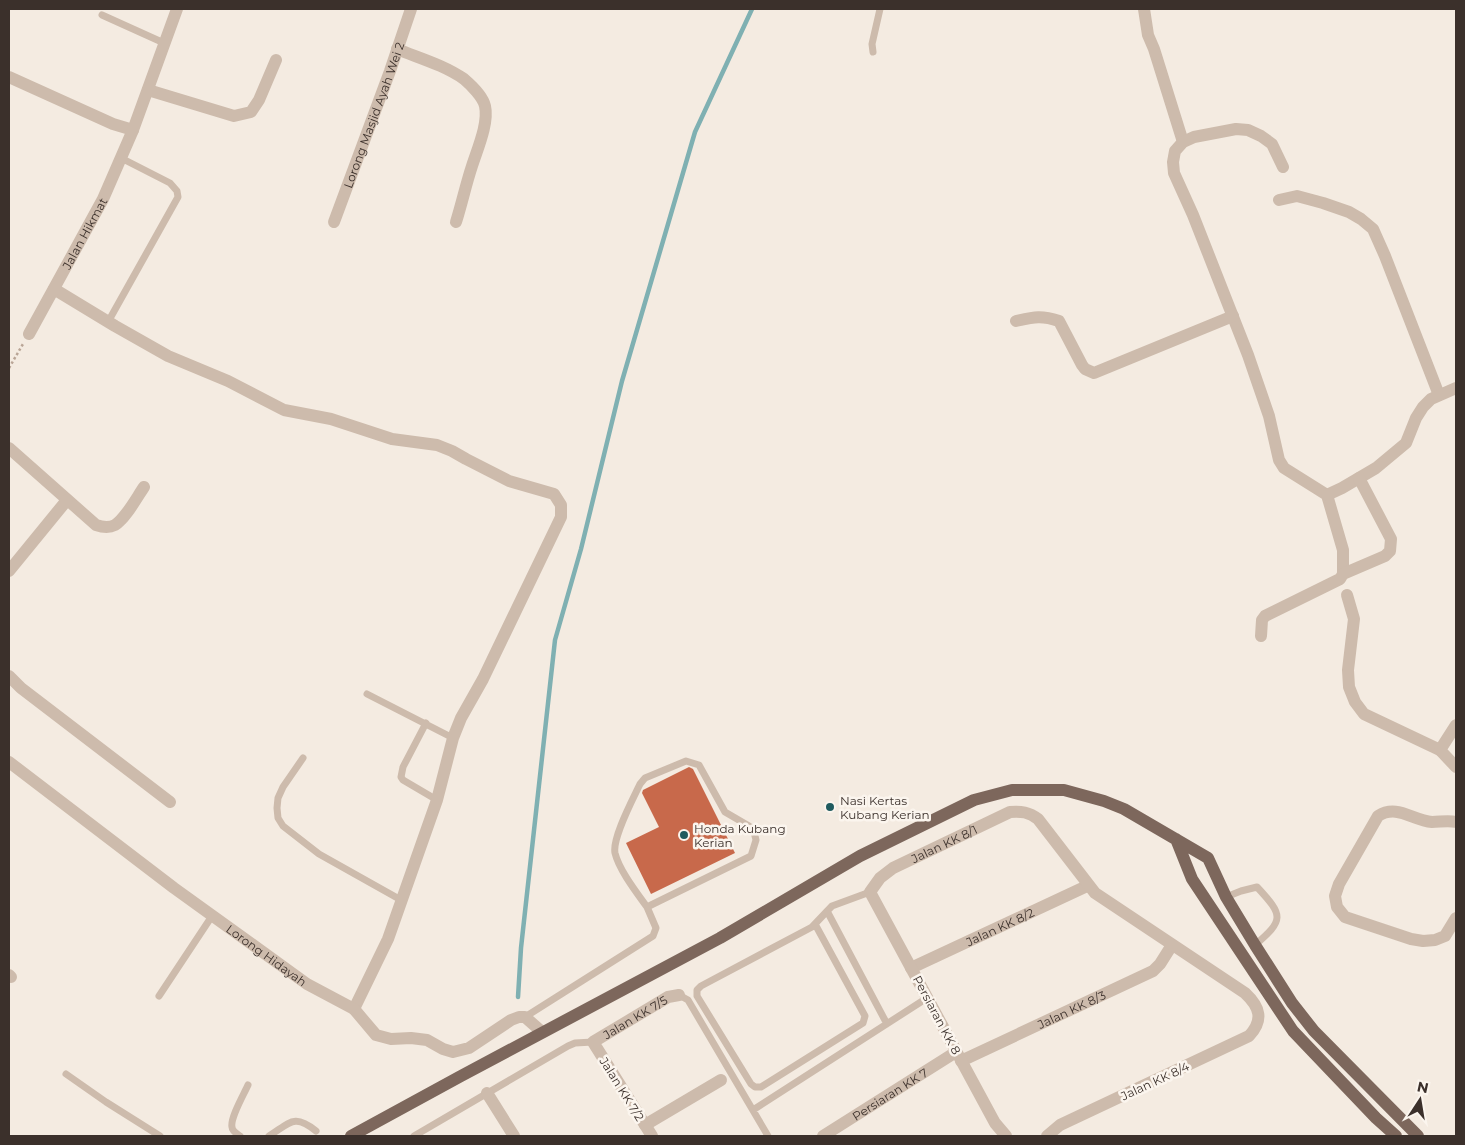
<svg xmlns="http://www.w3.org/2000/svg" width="1465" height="1145" viewBox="0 0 1465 1145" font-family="Montserrat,sans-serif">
<rect width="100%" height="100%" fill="#f4ebe1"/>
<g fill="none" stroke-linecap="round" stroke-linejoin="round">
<path stroke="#7fb0b2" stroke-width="4.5" d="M518,997L521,948L555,640L581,549L622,381L695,132L752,9"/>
</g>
<path fill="#c8694b" d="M689,767L693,769L735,853L651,894L626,843L659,827L642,793L643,790Z"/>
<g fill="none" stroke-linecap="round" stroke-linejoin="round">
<path stroke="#b9a596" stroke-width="2.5" stroke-dasharray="2.5 2.5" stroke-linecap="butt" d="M9,368L23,344"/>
<path stroke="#cdbbac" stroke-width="7" d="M102,15L164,43
M873,52L872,44L880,9
M108,322L178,197L177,191L170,183L121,158
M367,694L453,738
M426,723L403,767L401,777L403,780L437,800
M303,758L283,787L278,798L277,808L278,818L283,826L319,854L401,900
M1226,897L1241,891L1257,887C1284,916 1284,920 1255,945
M827,911L887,1024
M815,924L865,1016L863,1023L761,1087H755L751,1084L697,996V990L701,986L812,927L832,906L870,892
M679,995L688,1000L768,1136
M159,996L212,916
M525,1017L653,936L656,928L647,907L751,856L756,840L754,832L749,826L725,812L699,765L686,761L645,778L640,784C633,799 612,838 615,853C619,870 637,893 647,907
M66,1074L106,1102L160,1136
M753,1110L927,998
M240,1136C237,1134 232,1131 232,1127C230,1118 244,1094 248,1085
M269,1136C290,1123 294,1113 316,1131
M414,1136L568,1046L575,1043L593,1042"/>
<g stroke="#cdbbac" stroke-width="12">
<path d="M1144,9L1148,35L1154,49L1183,142"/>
<path d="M397,49C419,58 444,65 464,79C471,85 483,97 485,106C489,123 477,150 472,166C466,184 462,203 456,222"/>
<path d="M9,77L113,124L133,130"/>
<path d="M148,90L234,116L251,112L259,100L276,60"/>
<path d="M1283,167L1272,144L1261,136L1248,130L1236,129L1194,137L1183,142L1175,151L1173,162L1174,173L1193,215L1248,355L1269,416L1279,460L1284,468L1327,495L1343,550V574"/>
<path d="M1279,200L1297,196L1323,203L1349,212L1361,219L1373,229L1385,256L1439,395"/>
<path id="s1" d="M334,222L390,71L411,9"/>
<path d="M54,289L115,326L168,356L228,381L284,410L331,419L392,439L437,445L452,451L466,459L509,481L554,494L561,505V517L483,679L461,718L453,738L437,800L388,939L354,1009"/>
<path d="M1016,321C1034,317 1041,315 1059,321L1082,365L1085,369L1094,373L1233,316"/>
<path id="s2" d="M29,334L103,199L133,130L177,9"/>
<path d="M9,448L96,525C102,527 109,528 115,525C126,518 137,497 144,487"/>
<path d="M1327,495L1342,488L1376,468L1406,443L1416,418L1423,407L1431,399L1456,388"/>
<path d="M9,571L67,500"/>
<path d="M1347,595L1354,619L1348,670L1349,687L1355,702L1364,714L1440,750"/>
<path d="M1261,636L1262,620L1265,616L1340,579L1343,574L1385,556L1390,551L1391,539L1359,478"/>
<path d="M9,676L21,688L170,802"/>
<path d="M1456,725L1440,750L1456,767"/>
<path id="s3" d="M9,762L174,888L307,984L354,1009L376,1035L391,1039L411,1038L427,1040L443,1049L453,1052L469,1048L511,1020L519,1017H525L542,1032"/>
<path d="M1456,822C1448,820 1440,822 1432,822C1412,820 1397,804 1378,816L1339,884L1335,896L1337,907L1345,917L1411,939L1423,941L1435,940L1445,936L1456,918"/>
<path id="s4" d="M911,968L1087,886"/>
<path d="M9,975L11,977"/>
<path id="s5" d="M961,1061L1153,971L1160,964L1172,945"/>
<path d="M487,1093L514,1136"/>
<path d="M645,1125L721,1080"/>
<path id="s6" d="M652,1136L593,1042L668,997L679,995"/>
<path id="s7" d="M823,1136L956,1052"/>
<path id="s8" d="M1006,1136L995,1123L870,892L880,878L893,868L1010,812C1021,811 1029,812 1038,819L1095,893L1245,993C1260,1007 1264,1020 1249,1036L1060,1125L1047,1136"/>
</g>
<path stroke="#7d675c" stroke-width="12" d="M1176,839L1192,879L1293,1031L1376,1118L1396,1136
M351,1136L461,1076L720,938L860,856L974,800L1012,790H1064L1104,801L1124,809L1208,858L1226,897L1255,945L1292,1003L1314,1031L1418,1136"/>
</g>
<g fill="#1f5a5e" stroke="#fbf5ee" stroke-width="2">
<circle cx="830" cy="807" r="5"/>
<circle cx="684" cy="835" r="5"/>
</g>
<g text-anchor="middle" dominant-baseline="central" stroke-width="5" stroke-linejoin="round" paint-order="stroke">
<g font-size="12" fill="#3b302b" stroke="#fbf5ee">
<text stroke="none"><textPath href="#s1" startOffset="114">Lorong Masjid Ayah Wei 2</textPath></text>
<text stroke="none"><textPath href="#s2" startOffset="115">Jalan Hikmat</textPath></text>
<text stroke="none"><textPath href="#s8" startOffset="370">Jalan KK 8/1</textPath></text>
<text stroke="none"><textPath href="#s4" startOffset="98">Jalan KK 8/2</textPath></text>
<text stroke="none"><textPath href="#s3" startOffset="322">Lorong Hidayah</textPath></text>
<text stroke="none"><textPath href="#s5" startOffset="122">Jalan KK 8/3</textPath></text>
<text transform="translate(937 1015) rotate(62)">Persiaran KK 8</text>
<text stroke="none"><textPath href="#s6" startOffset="160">Jalan KK 7/5</textPath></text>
<text transform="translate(1155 1081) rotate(-25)">Jalan KK 8/4</text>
<text transform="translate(622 1089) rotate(58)">Jalan KK 7/2</text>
<text stroke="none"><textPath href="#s7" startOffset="79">Persiaran KK 7</textPath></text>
</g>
<g font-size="12" fill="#3b302b" stroke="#fbf5ee" text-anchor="start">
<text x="840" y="800">Nasi Kertas<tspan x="840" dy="14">Kubang Kerian</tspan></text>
<text x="694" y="828">Honda Kubang<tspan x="694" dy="14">Kerian</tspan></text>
</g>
</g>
<rect width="1465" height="1145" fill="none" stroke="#3b302b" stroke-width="20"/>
<g transform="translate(1420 1100) rotate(12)" stroke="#fbf5ee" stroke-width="4" paint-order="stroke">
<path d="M0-4L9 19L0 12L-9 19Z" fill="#3b302b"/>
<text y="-8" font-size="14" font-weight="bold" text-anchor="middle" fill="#3b302b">N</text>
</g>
</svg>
